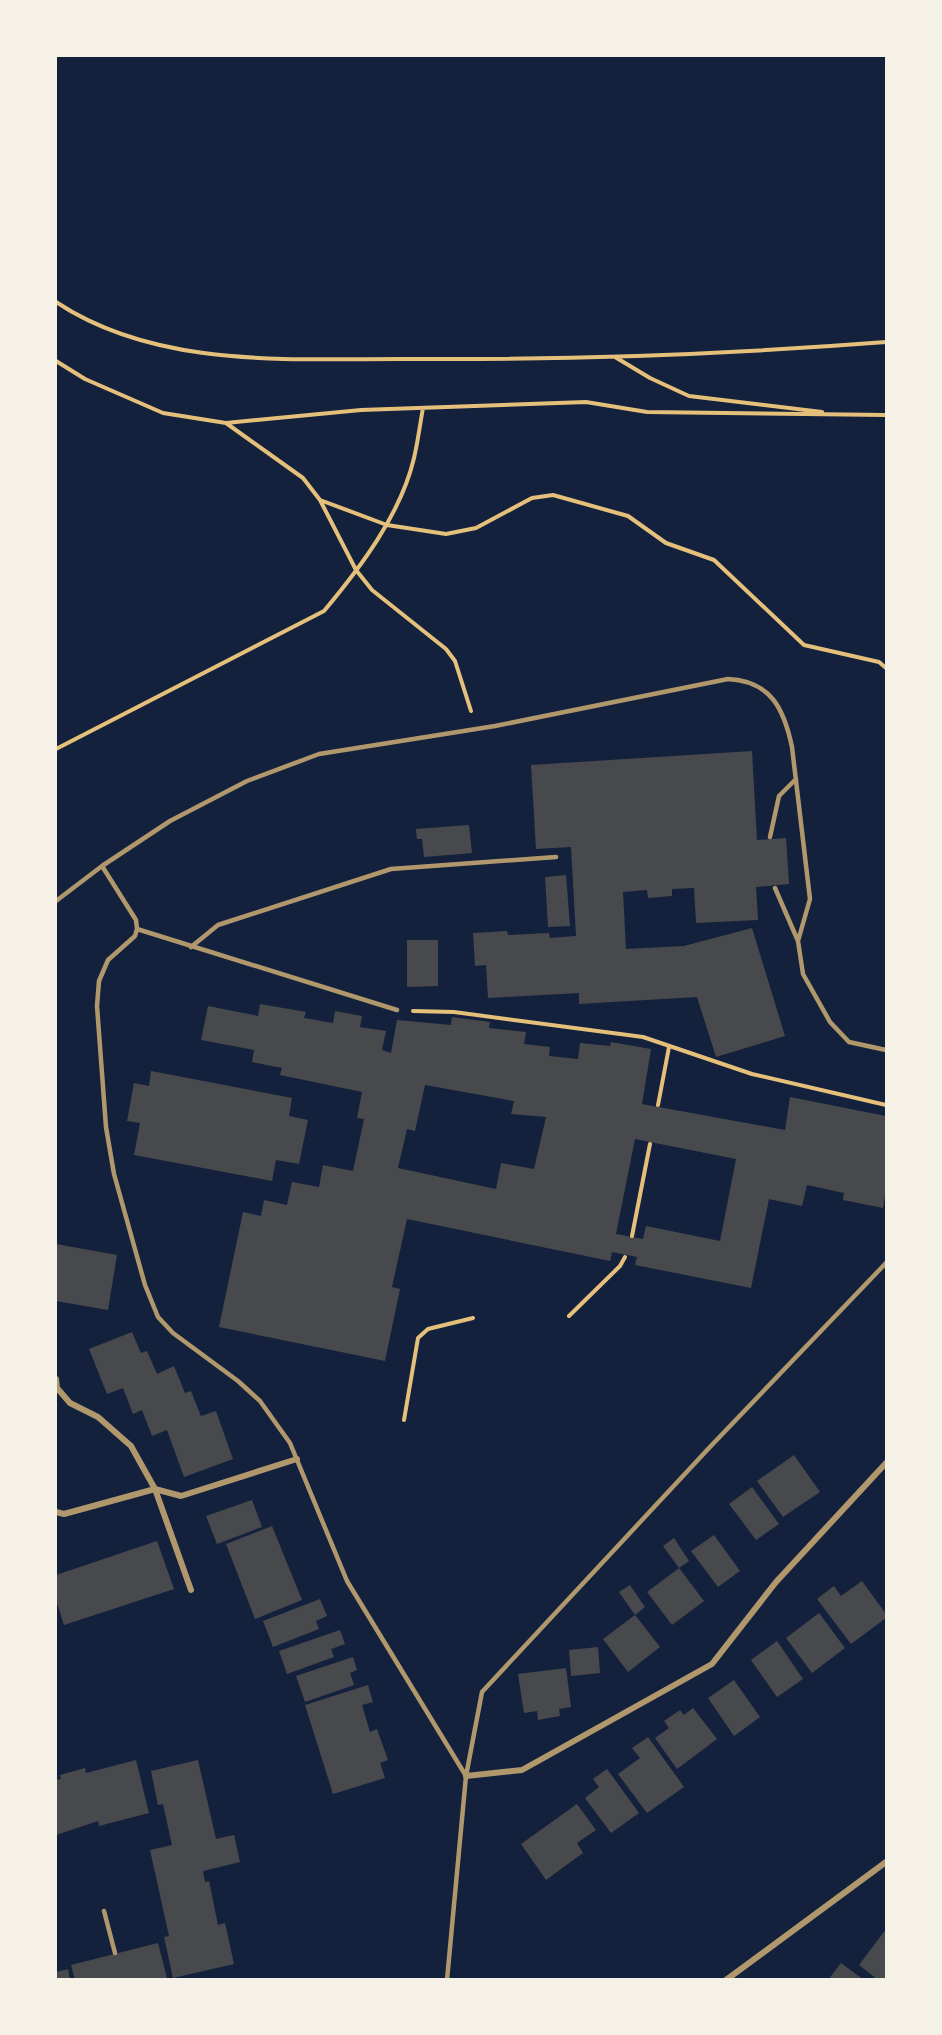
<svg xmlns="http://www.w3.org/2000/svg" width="942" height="2035" viewBox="0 0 942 2035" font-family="Inter,sans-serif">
<rect width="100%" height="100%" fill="#14213d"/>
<path fill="#48494c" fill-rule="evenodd" d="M752,751L757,840L786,838L789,884L756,887L758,920L696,923L694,888L672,889V896L648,898L647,890L623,892L626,949L684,946L752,928L785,1036L716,1057L697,997L579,1004V993L488,998L486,965L475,966L473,933L507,931L508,935L549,933L550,938L576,936L571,847L536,849L531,765Z
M469,825L472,853L424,857L422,839H417L416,829Z
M566,875L570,926L548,927L545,877Z
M407,940H438V986L407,987Z
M260,1004L306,1012L304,1018L333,1023L335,1011L362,1016L360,1027L386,1031L382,1050L391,1053L397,1020L451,1025L452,1017L490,1022L489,1028L526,1032L524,1044L550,1047L549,1056L578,1059L580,1043L610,1046L611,1042L651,1049L642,1104L785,1130L790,1097L886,1116V1189L883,1208L843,1200L844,1193L807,1185L802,1206L769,1199L751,1288L635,1265L637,1257L612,1252L610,1261L407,1219L392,1287L400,1289L385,1361L219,1327L243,1212L261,1216L264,1200L287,1205L292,1182L319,1187L323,1165L353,1171L364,1119L357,1118L362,1092L280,1075L282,1068L252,1062L254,1050L201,1040L208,1006L258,1016ZM425,1085L514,1101L511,1114L546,1117L534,1169L501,1163L496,1189L398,1168L407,1129L415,1131ZM635,1139L736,1159L720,1241L646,1226L643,1239L616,1234Z
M151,1071L292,1098L289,1116L308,1120L299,1164L276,1160L272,1181L134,1155L140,1123L127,1121L134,1083L149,1086Z
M56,1244L117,1255L108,1310L56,1301Z
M132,1332L141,1353L147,1351L157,1374L174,1366L185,1393L191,1391L201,1416L216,1411L233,1459L184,1477L167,1430L152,1436L142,1410L133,1414L123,1388L107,1394L89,1349Z
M794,1455L820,1492L783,1517L757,1481Z
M752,1487L779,1524L756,1540L729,1504Z
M252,1500L262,1527L217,1544L206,1516Z
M272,1526L302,1600L255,1619L226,1544Z
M714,1535L740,1571L718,1587L691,1551Z
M674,1538L689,1561L679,1568L663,1546Z
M157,1541L174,1589L64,1625L56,1600V1575Z
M679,1568L704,1601L672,1625L647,1592Z
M862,1581L886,1614V1618L851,1644L817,1599L834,1586L841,1596Z
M630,1585L645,1607L635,1615L660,1647L628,1672L603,1639L635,1615L619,1592Z
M320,1599L327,1616L316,1621L319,1629L273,1647L263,1621Z
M819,1613L845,1648L812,1673L786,1638Z
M340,1630L345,1644L331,1649L334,1657L287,1674L279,1651Z
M777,1641L803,1679L777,1697L751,1660Z
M598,1647L600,1673L571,1676L569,1650Z
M353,1657L357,1670L350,1673L354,1685L305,1702L296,1676Z
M566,1668L571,1707L559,1709L560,1716L538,1720L537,1711L524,1713L518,1674Z
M734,1680L760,1717L734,1736L708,1698Z
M368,1685L373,1702L362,1705L370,1732L377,1729L388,1760L380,1763L385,1778L333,1794L305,1705Z
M693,1708L717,1739L677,1769L655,1738L669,1728L664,1721L680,1710L684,1715Z
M648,1737L684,1787L647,1813L618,1774L640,1758L632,1748Z
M136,1760L149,1813L99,1826L98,1821L56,1835V1780L61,1779L60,1775L85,1768L86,1773Z
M198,1760L216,1839L234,1835L240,1862L203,1871L205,1882L209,1881L218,1925L225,1923L234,1964L173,1978L164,1937L169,1936L150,1850L172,1845L163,1804L158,1805L151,1771Z
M607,1769L639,1813L611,1833L585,1798L599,1787L593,1779Z
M577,1804L596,1830L577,1843L583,1853L546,1880L521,1844Z
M886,1929V1980H878L859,1965Z
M158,1943L167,1978L75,1980L71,1965Z
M841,1963L864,1980H828Z
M68,1969L70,1980H56V1972Z"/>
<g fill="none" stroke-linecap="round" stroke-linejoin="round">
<path stroke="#e5c07b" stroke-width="4" d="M56,302C160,371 297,358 416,359C573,360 730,354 886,342
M615,357L650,378L689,396L822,412
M56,361L85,379L163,413L226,423L361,410L586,402L647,412L886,415
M226,423L303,478L320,500L356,570L372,590L446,649L455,661L471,711
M320,500L387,525L446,534L476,528L532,498L553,495L628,516L666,543L714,560L804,645L879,662L886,668
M56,749L324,611C360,568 401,514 414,458C418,441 420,424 423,408
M413,1011L454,1012L643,1037L752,1074L886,1105
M658,1105L669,1047
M632,1236L650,1144
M569,1316L620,1266L625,1257
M404,1420L418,1338L428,1329L473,1318"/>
<path stroke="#b1986c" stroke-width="4.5" d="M770,837L779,796L796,779
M102,866L136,920L137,929
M775,888L798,941
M56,901L102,866L170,821L247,781L319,754L495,726L728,679C771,681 784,709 792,747L810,899L798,941L803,974L830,1022L849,1042L886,1050
M137,929L135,936L108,960L99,981L97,1006L106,1127L114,1174L145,1285L158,1317L173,1333L238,1381L260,1401L290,1443L347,1581L466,1776
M137,929L397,1010
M191,947L218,925L391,869L556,857
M104,1911L115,1953
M447,1980L466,1776L482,1692L709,1448L886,1263"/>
<path stroke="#b1986c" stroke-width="6" d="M56,1379L57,1388L70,1403L98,1417L131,1446L155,1489L181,1496L297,1459
M56,1512L64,1514L155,1489L191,1590
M466,1776L522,1770L712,1664L776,1582L886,1463
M726,1980L886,1862"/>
</g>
<rect width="942" height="2035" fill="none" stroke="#f6f1e7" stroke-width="114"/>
</svg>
